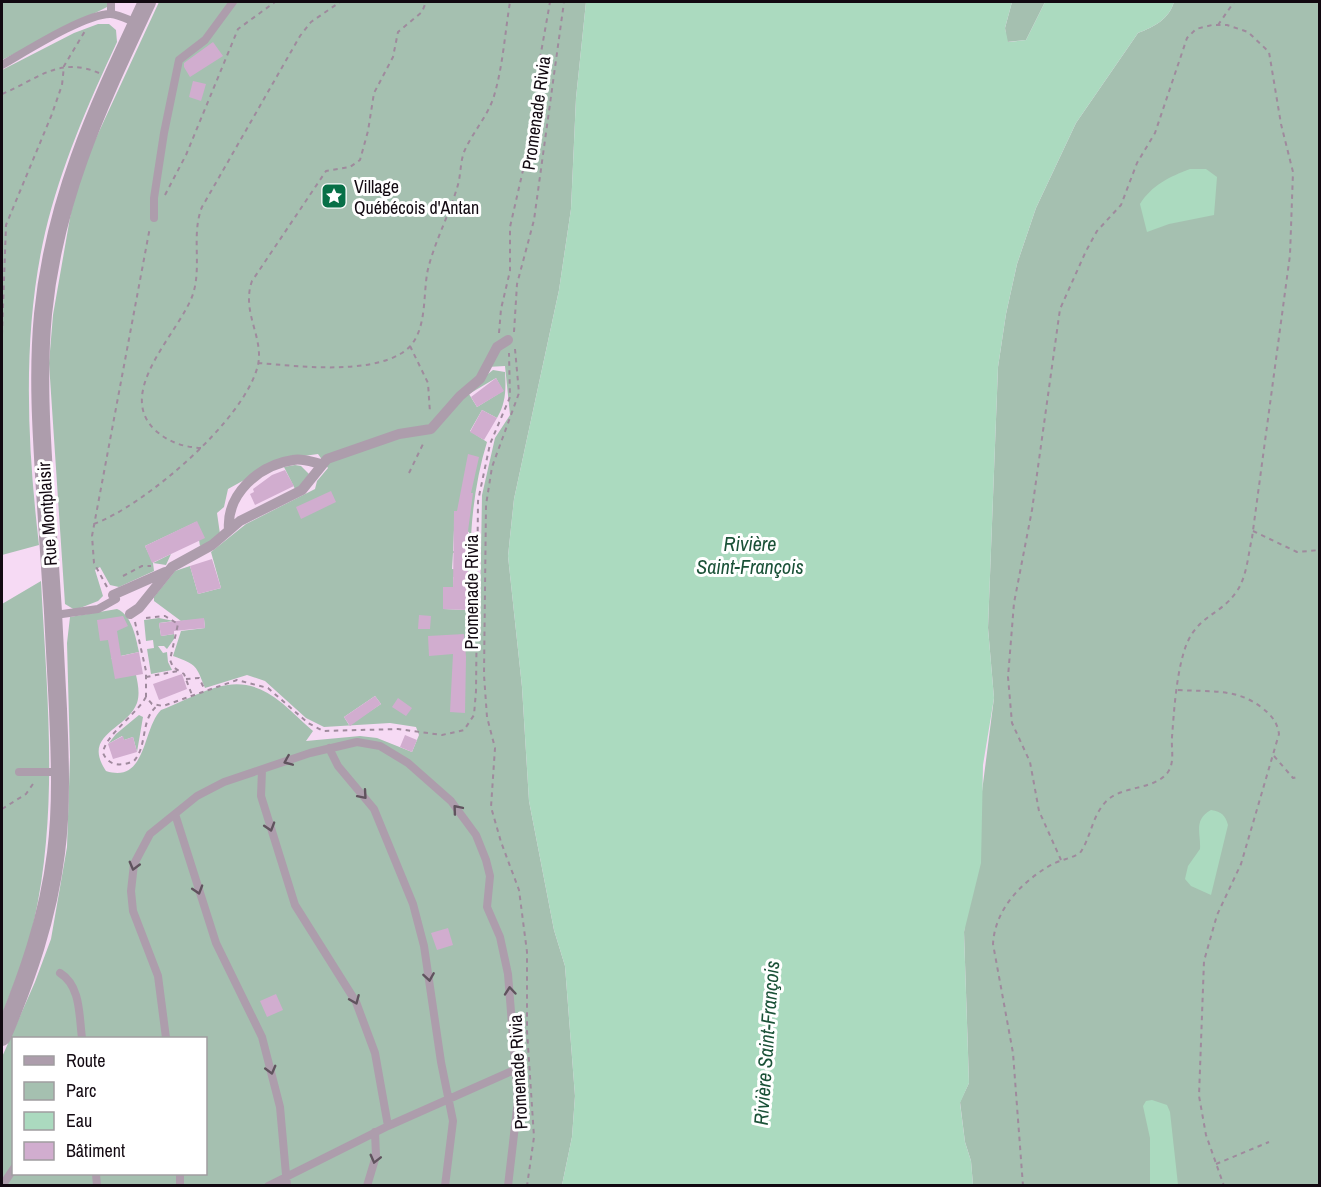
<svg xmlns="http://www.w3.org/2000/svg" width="1321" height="1187" viewBox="0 0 1321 1187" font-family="'Archivo Narrow',sans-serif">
<rect width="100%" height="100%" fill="#f6daf4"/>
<path fill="#a5c0b0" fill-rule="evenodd" d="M2,2H109V6L2,60Z
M159,2H586L576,98L571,209L559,290L514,499L508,556L522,687L529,801L554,930L565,966L575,1096L572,1137L562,1185H2V1057L35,982L51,939L67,847L70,757L67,643L70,617L117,609C132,615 136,638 139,652L111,658L136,675C138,684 140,694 137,703C127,730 81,734 106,771C147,784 142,729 161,710C207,692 237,666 282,703C293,712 302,722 313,731L306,741L360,736L377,738L412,752L419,735L416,727L390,723L324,727L306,718L265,681L247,675L205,688C196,665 197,665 173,656L181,631L205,628L204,619L181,621L154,601V597L175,571L190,566L198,594L221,588L211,552L246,524L315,489L317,481L328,468L318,454L282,459L228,489L224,507L217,513L220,534L212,542L200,546L196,522L145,546L153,563L171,554L166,565L153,563L154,571L119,587L110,585L100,567L95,570L103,596L98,601L75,610L65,604L49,363L53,315L71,212L84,164ZM505,366L510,415L495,438L482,495L480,609L473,610C467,556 471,494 487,442L470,431L482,410L497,418C506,403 506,389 505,372L493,370L484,377L487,367ZM496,378L503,391L477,407L469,394ZM454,530L469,532L467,552L453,551ZM453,553L468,554L466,570L452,569ZM453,577H468V610L443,609V587H453ZM375,696L381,704L349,725L344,717ZM14,1038H206V1174H14Z
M1012,2H1045L1026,40L1007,42L1005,28Z
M1174,2H1319V1185H973L971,1161L965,1142L960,1102L969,1083L964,932L994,698L988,628L998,367L1006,314L1017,264L1036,208L1076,123L1138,33C1154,27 1169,19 1174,2Z
M98,24H109L116,30L117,42C88,104 61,166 45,233C22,333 27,443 39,545L2,555V70L74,33Z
M295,465L301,466L309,474L296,491L284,467Z
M41,581C47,695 59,808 34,921C27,953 14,984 2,1015V604Z
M159,618L174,621L159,623L161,636L174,634V639L167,649L164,646H158L163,653L167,652L168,662L172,670L151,674L147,649L154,648L153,640L146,641L144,620Z
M139,715L143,717L137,752L133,737L124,740L122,736L108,744L116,734Z"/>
<path fill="#abdabf" d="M586,2H1012L1005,28L1008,42L1026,40L1045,2H1174C1169,19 1154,27 1138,33L1076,123L1036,208L1017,264L1006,314L998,367L988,628L994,698L983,765L981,863L964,932L969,1083L960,1103L965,1142L971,1161L973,1185H562L572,1137L575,1096L565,966L554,930L529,801L522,687L508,556L514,499L559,290L571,209L576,98Z
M1190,169H1206L1217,177L1214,215L1169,224L1147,232L1140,204C1152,185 1169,177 1190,169Z
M1211,810C1222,812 1225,815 1228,825L1211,895L1191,886L1185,879L1188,866L1200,849C1201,833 1193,820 1211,810Z
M1152,1100L1167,1105L1170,1112L1178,1185H1150V1138L1143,1106L1146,1101Z"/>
<path fill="#d1adcf" d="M213,42L223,56L190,77L184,67V63Z
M193,81L206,84L201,101L189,97Z
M496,378L504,391L477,407L471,397Z
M482,410L497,418L484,440L470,432Z
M468,454L479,457L471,493H473L468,531V610L443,609V587H453L454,511H457Z
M285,470L294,486L255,505L250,494L254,492L253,489L272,475Z
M331,491L336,502L301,519L296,507Z
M197,521L205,538L152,563L145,546Z
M212,559L221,588L198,594L190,566Z
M419,615L431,616L430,629H418Z
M123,616L128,626L117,631L121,656L139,652L143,674L115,679L108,640L100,641L97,620Z
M204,618L205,628L174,631V634L161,636L159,623Z
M464,634L466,657L465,713L450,712L453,654L429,656L428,636Z
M182,674L187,689L159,700L153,684Z
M375,696L381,704L350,726L344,717Z
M398,698L412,708L406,716L392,707Z
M405,735L417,740L412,752L400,747Z
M123,736L124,740L133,737L137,752L113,759L108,744Z
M448,928L453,945L437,950L431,933Z
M276,994L283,1010L267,1017L260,1001Z"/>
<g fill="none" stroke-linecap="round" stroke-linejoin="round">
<path stroke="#9f8a9d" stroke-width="2" stroke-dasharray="4.5 4.5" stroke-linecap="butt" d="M1218,25L1234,2
M2,94C38,79 59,56 99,73
M165,195L186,155L238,29L275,2
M514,332L517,284L534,220L564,2
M499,333L501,309L510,271V227L537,109L539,64L550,2
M2,335L6,225L52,114L62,85L64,66L85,31
M410,346L428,383L430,413
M515,349L519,393L492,467L486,505L484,675L487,717L495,748L491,807L501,842L519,890L527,952V1031L534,1137L527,1186
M258,363C298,366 366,375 402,353C429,336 422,296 428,269C435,241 449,215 457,188C461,176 460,163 464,152C472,133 488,116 494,96C503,66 505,32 510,2
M201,448C183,447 168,442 155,430C114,391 181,331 193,294C202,266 191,234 202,207L300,36L311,22L340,2
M409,473L424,442
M94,524C145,505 245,420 258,365C264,337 241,312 252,281L326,171L350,167L360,160L368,131L374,93L393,57L398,32L422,12L426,2
M1253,531L1297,552L1320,550
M123,576L142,566H151
M107,587L94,563L92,536L150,227
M146,618L165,616L178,624L170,660L173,667L184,674L192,695
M135,622L146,671V697L152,704L163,706L237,680L268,688L308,723L323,731L398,729L442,735L464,730L474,715L476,691L478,501L490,444L510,397L509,353
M146,677L178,671
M186,679L199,678L205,690
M1178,690C1209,692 1236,688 1261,707C1271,715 1277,721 1279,734L1241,864L1217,915L1204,961L1199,1096L1206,1135L1224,1186
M146,697C135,716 105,735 103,753C109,767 122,766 134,761C148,745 140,720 157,706
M1274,756L1293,778L1297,777
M2,809L26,794L35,781
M1216,1164L1269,1142
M1023,1186L1013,1053L993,944C995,909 1021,883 1049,866C1059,860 1070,859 1080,853C1092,836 1092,812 1110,798C1126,786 1156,789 1168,772C1175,762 1171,748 1172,737C1174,711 1176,680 1183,655C1194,614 1219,618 1237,591C1247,576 1248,555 1252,538L1290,255L1293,172L1281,124L1269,52L1248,32L1227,25H1212L1196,29L1187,38L1155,133L1137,163L1121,205L1097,231L1086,251L1060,309L1032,510L1014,603L1008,677L1012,723L1030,762L1039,811L1061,860"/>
<path stroke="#ad9dac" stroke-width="8" d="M111,14V2
M2,65C25,52 86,13 111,14C119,15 129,20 137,23
M154,218V198L164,133L179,60L205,40L233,2
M55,615L98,609L116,599
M329,748L338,766L374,809L413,904L424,946L441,1062L453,1121L445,1186
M262,770L261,796L295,905L356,1002L375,1053L388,1126
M19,772H58
M175,814L216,943L262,1037L280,1107L287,1186
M60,973C81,986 79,1016 82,1038
M166,1038L158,976L133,911L131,891L134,864L150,834L197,796L224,782L310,753L357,742L380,746L408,763L451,801L476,835L486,860L490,876L487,907L500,937L508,974L518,1100L508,1186
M96,1174L97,1186
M2,1186L14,1168
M180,1186V1174
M268,1186L388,1126L514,1070
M367,1186L376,1156L375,1132"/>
<path stroke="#ad9dac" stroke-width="10" d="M229,530C226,494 259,465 293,460C302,458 312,462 321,464
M113,595L165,572
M130,614L139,608L172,567L212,545L240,521L302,490L327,459L399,434L431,429L460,396L480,379L497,347L508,340"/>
<path stroke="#ad9dac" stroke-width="18" d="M2,1037C27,978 48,918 56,853C62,806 60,757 58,709C55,642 51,574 46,506C42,442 37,378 43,314C55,196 98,107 147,2"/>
</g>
<defs><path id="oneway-chevron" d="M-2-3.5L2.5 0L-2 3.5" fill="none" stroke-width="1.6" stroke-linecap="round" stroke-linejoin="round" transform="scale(1.5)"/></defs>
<g stroke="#60535e">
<use href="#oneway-chevron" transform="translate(288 761) rotate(157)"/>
<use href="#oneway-chevron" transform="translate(363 795) rotate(49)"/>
<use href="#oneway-chevron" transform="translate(457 809) rotate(-130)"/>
<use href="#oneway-chevron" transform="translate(270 827) rotate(73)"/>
<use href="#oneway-chevron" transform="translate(134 866) rotate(105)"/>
<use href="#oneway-chevron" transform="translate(198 890) rotate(73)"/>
<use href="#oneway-chevron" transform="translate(429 977) rotate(81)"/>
<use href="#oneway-chevron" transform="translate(510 991) rotate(-95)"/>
<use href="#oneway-chevron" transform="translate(355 1000) rotate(67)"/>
<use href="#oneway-chevron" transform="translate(271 1070) rotate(75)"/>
<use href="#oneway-chevron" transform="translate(375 1159) rotate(104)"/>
</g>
<defs>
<g id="sight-square" transform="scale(1.35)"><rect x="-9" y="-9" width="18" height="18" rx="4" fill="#077047" stroke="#fff"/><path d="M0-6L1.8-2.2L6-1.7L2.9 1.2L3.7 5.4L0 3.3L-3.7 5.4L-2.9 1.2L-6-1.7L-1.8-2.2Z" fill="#fff"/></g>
</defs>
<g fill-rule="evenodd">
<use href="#sight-square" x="334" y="196"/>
</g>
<g text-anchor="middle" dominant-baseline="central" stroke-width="6" stroke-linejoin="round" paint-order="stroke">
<g font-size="18" fill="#120911" stroke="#fff">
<text transform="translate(536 113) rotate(-82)">Promenade Rivia</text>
<text transform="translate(47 514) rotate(-94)">Rue Montplaisir</text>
<text transform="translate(471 592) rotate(-90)">Promenade Rivia</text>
<text transform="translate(518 1072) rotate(-93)">Promenade Rivia</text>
</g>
<g font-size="18" fill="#120911" stroke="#fff" text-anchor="start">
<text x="354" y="186">Village<tspan x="354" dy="21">Québécois d'Antan</tspan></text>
</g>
<g font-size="20" font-style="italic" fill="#1a5137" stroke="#fff">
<text x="750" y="543">Rivière<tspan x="750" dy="23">Saint-François</tspan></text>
<text transform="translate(766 1043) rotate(-86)">Rivière Saint-François</text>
</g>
</g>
<rect width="1321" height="1187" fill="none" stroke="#120911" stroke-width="6"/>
<rect x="12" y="1037" width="195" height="138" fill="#ffffff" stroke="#a09da0" stroke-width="1.5"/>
<rect x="24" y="1056" width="30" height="9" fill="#ad9dac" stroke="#a09da0" stroke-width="1.5"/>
<text x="66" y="1067" font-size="18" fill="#120911">Route</text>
<rect x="24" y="1082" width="30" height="18" fill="#a5c0b0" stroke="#a09da0" stroke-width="1.5"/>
<text x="66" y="1097" font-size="18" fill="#120911">Parc</text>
<rect x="24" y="1112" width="30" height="18" fill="#abdabf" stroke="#a09da0" stroke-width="1.5"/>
<text x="66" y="1127" font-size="18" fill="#120911">Eau</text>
<rect x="24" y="1142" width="30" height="18" fill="#d1adcf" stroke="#a09da0" stroke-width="1.5"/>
<text x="66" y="1157" font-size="18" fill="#120911">Bâtiment</text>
</svg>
